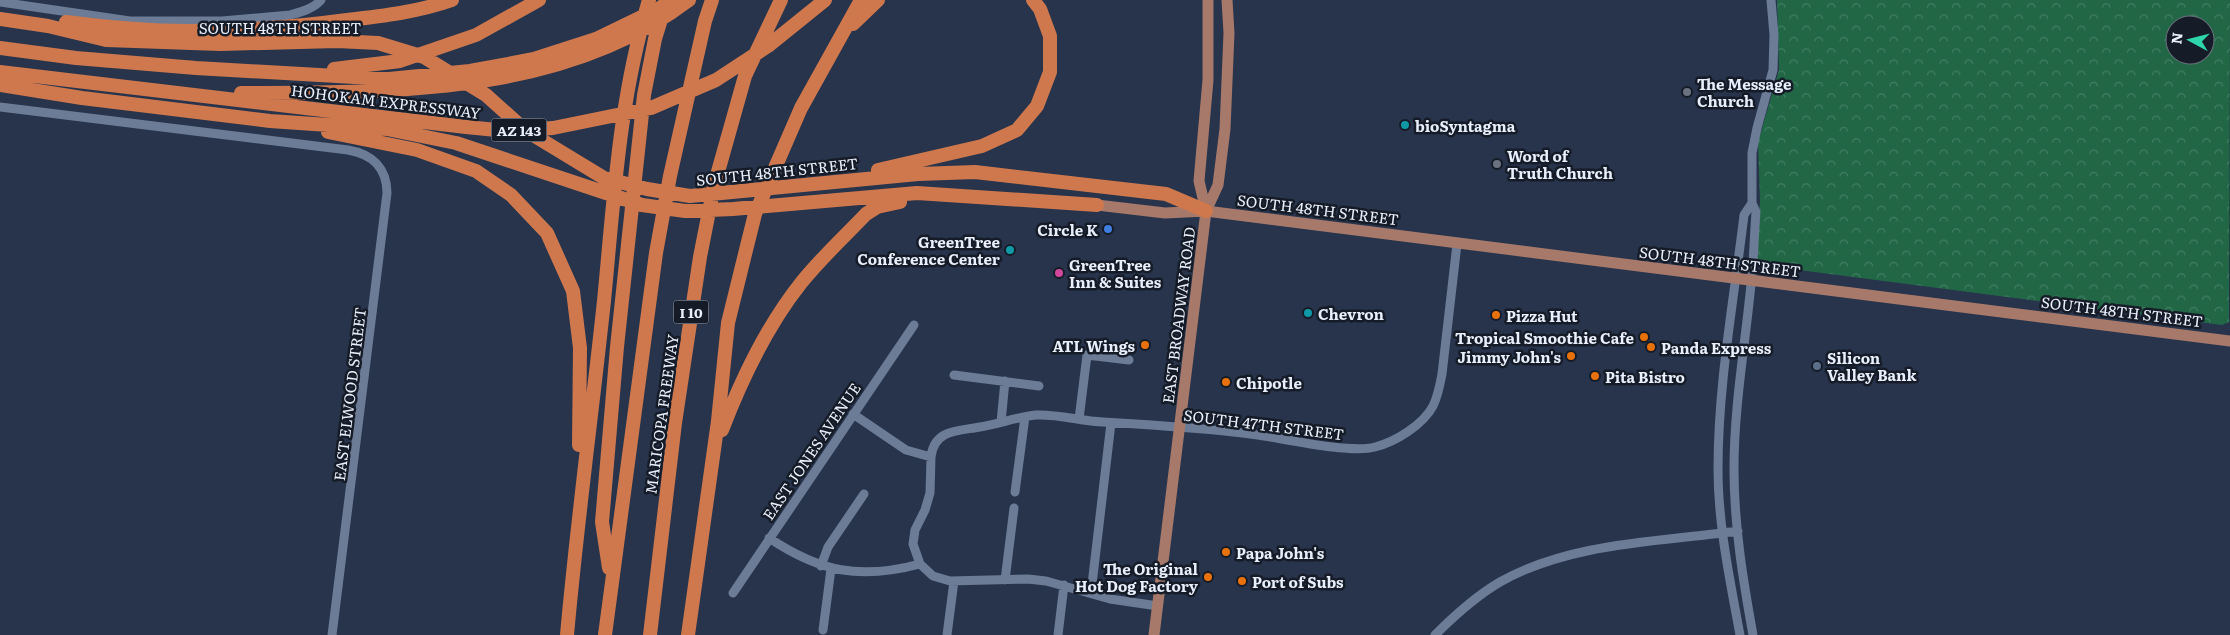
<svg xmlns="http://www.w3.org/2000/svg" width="2230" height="635" viewBox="0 0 2230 635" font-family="Literata,serif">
<defs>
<pattern id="park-crowns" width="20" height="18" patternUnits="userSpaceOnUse" patternTransform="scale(1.25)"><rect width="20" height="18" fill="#216746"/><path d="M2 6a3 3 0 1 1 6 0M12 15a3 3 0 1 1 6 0" fill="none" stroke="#417d62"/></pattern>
</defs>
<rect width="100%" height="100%" fill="#27344c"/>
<path fill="url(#park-crowns)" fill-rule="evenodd" d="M1777,0H2230L2229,322L2222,325L1760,265L1757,261V252L1760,201L1758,142L1779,70ZM2175,25H2205V55H2175Z"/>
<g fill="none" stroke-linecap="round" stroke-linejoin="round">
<path stroke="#6c7b96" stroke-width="9" d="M0,2L130,21H222L290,15C301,12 313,9 321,0
M0,107L348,150C372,154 387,168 387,193L332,635
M954,375L1039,386
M853,414L906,450L931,457C934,429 959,431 980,427C999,424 1017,417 1036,415C1059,414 1080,421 1103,422C1155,425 1207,428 1258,435C1285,439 1351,454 1375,447C1395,442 1423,425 1433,406C1438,396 1440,385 1442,374L1457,244
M1079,419L1087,355L1129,360
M1001,422L1005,381
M931,457L930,493L925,510L915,530L913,544L920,564L933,576L950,581L1028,579L1046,581L1110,599L1158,606
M1015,492L1025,417
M769,538C820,572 860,580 920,564
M821,566L828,547L864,494
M1005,580L1014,508
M733,593L914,325
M1091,593L1111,423
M823,630L831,569
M947,635L954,581
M1058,635L1064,585
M1435,635C1455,615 1476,596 1500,582C1571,542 1659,542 1738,531
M1740,635C1730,580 1718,525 1718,469C1718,384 1734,299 1744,215L1752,203
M1753,635C1743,580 1734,525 1734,469C1734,407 1745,346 1751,284C1754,260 1754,236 1756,212L1752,203V153L1757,128L1773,70L1774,35L1771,0"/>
<path stroke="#a7796a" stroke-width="11" d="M1097,205L1165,213L1206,211L2230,341
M1206,211L1199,181L1208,80V0
M1154,635L1206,211L1218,185L1225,129L1229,33L1227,0"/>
<path stroke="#cf784d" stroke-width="14" d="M0,19L48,26L106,40L220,44L337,41L378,43L424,57L486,95L525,130L604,178L647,189L690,196L918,174L975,172L1166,194L1206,211
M66,22C106,27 147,31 187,31C240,31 295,27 347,20C383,16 418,12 452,0
M853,24L878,0
M0,48L76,58L196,68L389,79L470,71L534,59L596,39L660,8L671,0
M334,69L400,61L476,35L539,0
M0,72L466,127L507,131L553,128L651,108L716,80L768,46L825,0
M0,85L82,98L270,121L387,129L456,143L642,205L685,211L733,209L917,193L1097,205
M241,93C392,92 563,96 689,0
M328,132L417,150L476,171L511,195L547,233L573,291L580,348L579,445
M878,170L982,146L1017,130L1037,106L1050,72V36L1040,9L1033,0
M722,430C742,378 766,327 801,283C821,258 844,237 866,214L877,207L900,202
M609,568L602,522L617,347L644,95L655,39L667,0
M567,635C577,523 592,413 604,301C614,198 619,100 649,0
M605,635L656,253L670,176L705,21L712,0
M650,635L675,423L700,257L714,186L745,76L781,0
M688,635L718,421L728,323L747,246L755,214L801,108L861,0"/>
</g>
<g fill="#6b7280" stroke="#161c27" stroke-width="2">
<circle cx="1687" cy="92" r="5"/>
<circle cx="1497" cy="164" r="5"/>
</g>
<g fill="#0f9aa8" stroke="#161c27" stroke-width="2">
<circle cx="1405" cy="125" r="5"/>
<circle cx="1010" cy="250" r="5"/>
<circle cx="1308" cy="313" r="5"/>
</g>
<circle fill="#3f7fe0" stroke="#161c27" stroke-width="2" cx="1108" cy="229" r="5"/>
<circle fill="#d1479c" stroke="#161c27" stroke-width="2" cx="1059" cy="273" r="5"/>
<g fill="#e8710a" stroke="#161c27" stroke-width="2">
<circle cx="1496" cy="315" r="5"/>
<circle cx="1644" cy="337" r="5"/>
<circle cx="1145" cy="345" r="5"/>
<circle cx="1651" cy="347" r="5"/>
<circle cx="1571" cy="356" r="5"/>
<circle cx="1595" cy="376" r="5"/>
<circle cx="1226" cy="382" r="5"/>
<circle cx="1226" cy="552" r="5"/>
<circle cx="1208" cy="577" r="5"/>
<circle cx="1242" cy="581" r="5"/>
</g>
<circle fill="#5c6f8a" stroke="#161c27" stroke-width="2" cx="1817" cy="366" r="5"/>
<g text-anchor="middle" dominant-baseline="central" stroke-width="5" stroke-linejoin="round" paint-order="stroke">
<g fill="#161c27" stroke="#aab0bd" stroke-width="1">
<rect x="491.5" y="118.5" width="55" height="23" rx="4"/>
<rect x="673.5" y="300.5" width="35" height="23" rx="4"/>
</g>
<g font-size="14" font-weight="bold" fill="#e9f0fd">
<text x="519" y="130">AZ 143</text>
<text x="691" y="312">I 10</text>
</g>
<g font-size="15" fill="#e9f0fd" stroke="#161c27">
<text x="280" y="27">SOUTH 48TH STREET</text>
<text transform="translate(386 101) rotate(7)">HOHOKAM EXPRESSWAY</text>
<text transform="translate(777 171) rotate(-6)">SOUTH 48TH STREET</text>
<text transform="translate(1318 209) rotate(7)">SOUTH 48TH STREET</text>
<text transform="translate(1720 261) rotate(7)">SOUTH 48TH STREET</text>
<text transform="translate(2122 311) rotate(7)">SOUTH 48TH STREET</text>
<text transform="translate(1178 315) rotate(-83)">EAST BROADWAY ROAD</text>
<text transform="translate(349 394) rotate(-83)">EAST ELWOOD STREET</text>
<text transform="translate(661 414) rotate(-82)">MARICOPA FREEWAY</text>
<text transform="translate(1264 424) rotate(7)">SOUTH 47TH STREET</text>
<text transform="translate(811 451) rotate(-56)">EAST JONES AVENUE</text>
</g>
<g font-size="15" font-weight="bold" fill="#e9f0fd" stroke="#161c27" text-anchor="start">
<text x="1697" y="83">The Message<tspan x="1697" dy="17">Church</tspan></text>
<text x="1415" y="125">bioSyntagma</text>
<text x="1507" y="155">Word of<tspan x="1507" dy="17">Truth Church</tspan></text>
<text x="1098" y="229" text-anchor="end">Circle K</text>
<text x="1000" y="241" text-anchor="end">GreenTree<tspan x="1000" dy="17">Conference Center</tspan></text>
<text x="1069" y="264">GreenTree<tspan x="1069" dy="17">Inn &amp; Suites</tspan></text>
<text x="1318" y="313">Chevron</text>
<text x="1506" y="315">Pizza Hut</text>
<text x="1634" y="337" text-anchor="end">Tropical Smoothie Cafe</text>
<text x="1135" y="345" text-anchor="end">ATL Wings</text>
<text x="1661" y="347">Panda Express</text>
<text x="1561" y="356" text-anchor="end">Jimmy John's</text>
<text x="1827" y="357">Silicon<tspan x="1827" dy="17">Valley Bank</tspan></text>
<text x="1605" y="376">Pita Bistro</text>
<text x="1236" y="382">Chipotle</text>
<text x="1236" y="552">Papa John's</text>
<text x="1198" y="568" text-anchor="end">The Original<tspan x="1198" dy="17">Hot Dog Factory</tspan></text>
<text x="1252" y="581">Port of Subs</text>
</g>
</g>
<g transform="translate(2190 40) rotate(277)"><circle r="24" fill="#161c27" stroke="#6a717d"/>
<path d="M0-4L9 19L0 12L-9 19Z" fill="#2ed4ab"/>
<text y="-8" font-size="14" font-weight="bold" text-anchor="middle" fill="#e9f0fd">N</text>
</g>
</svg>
